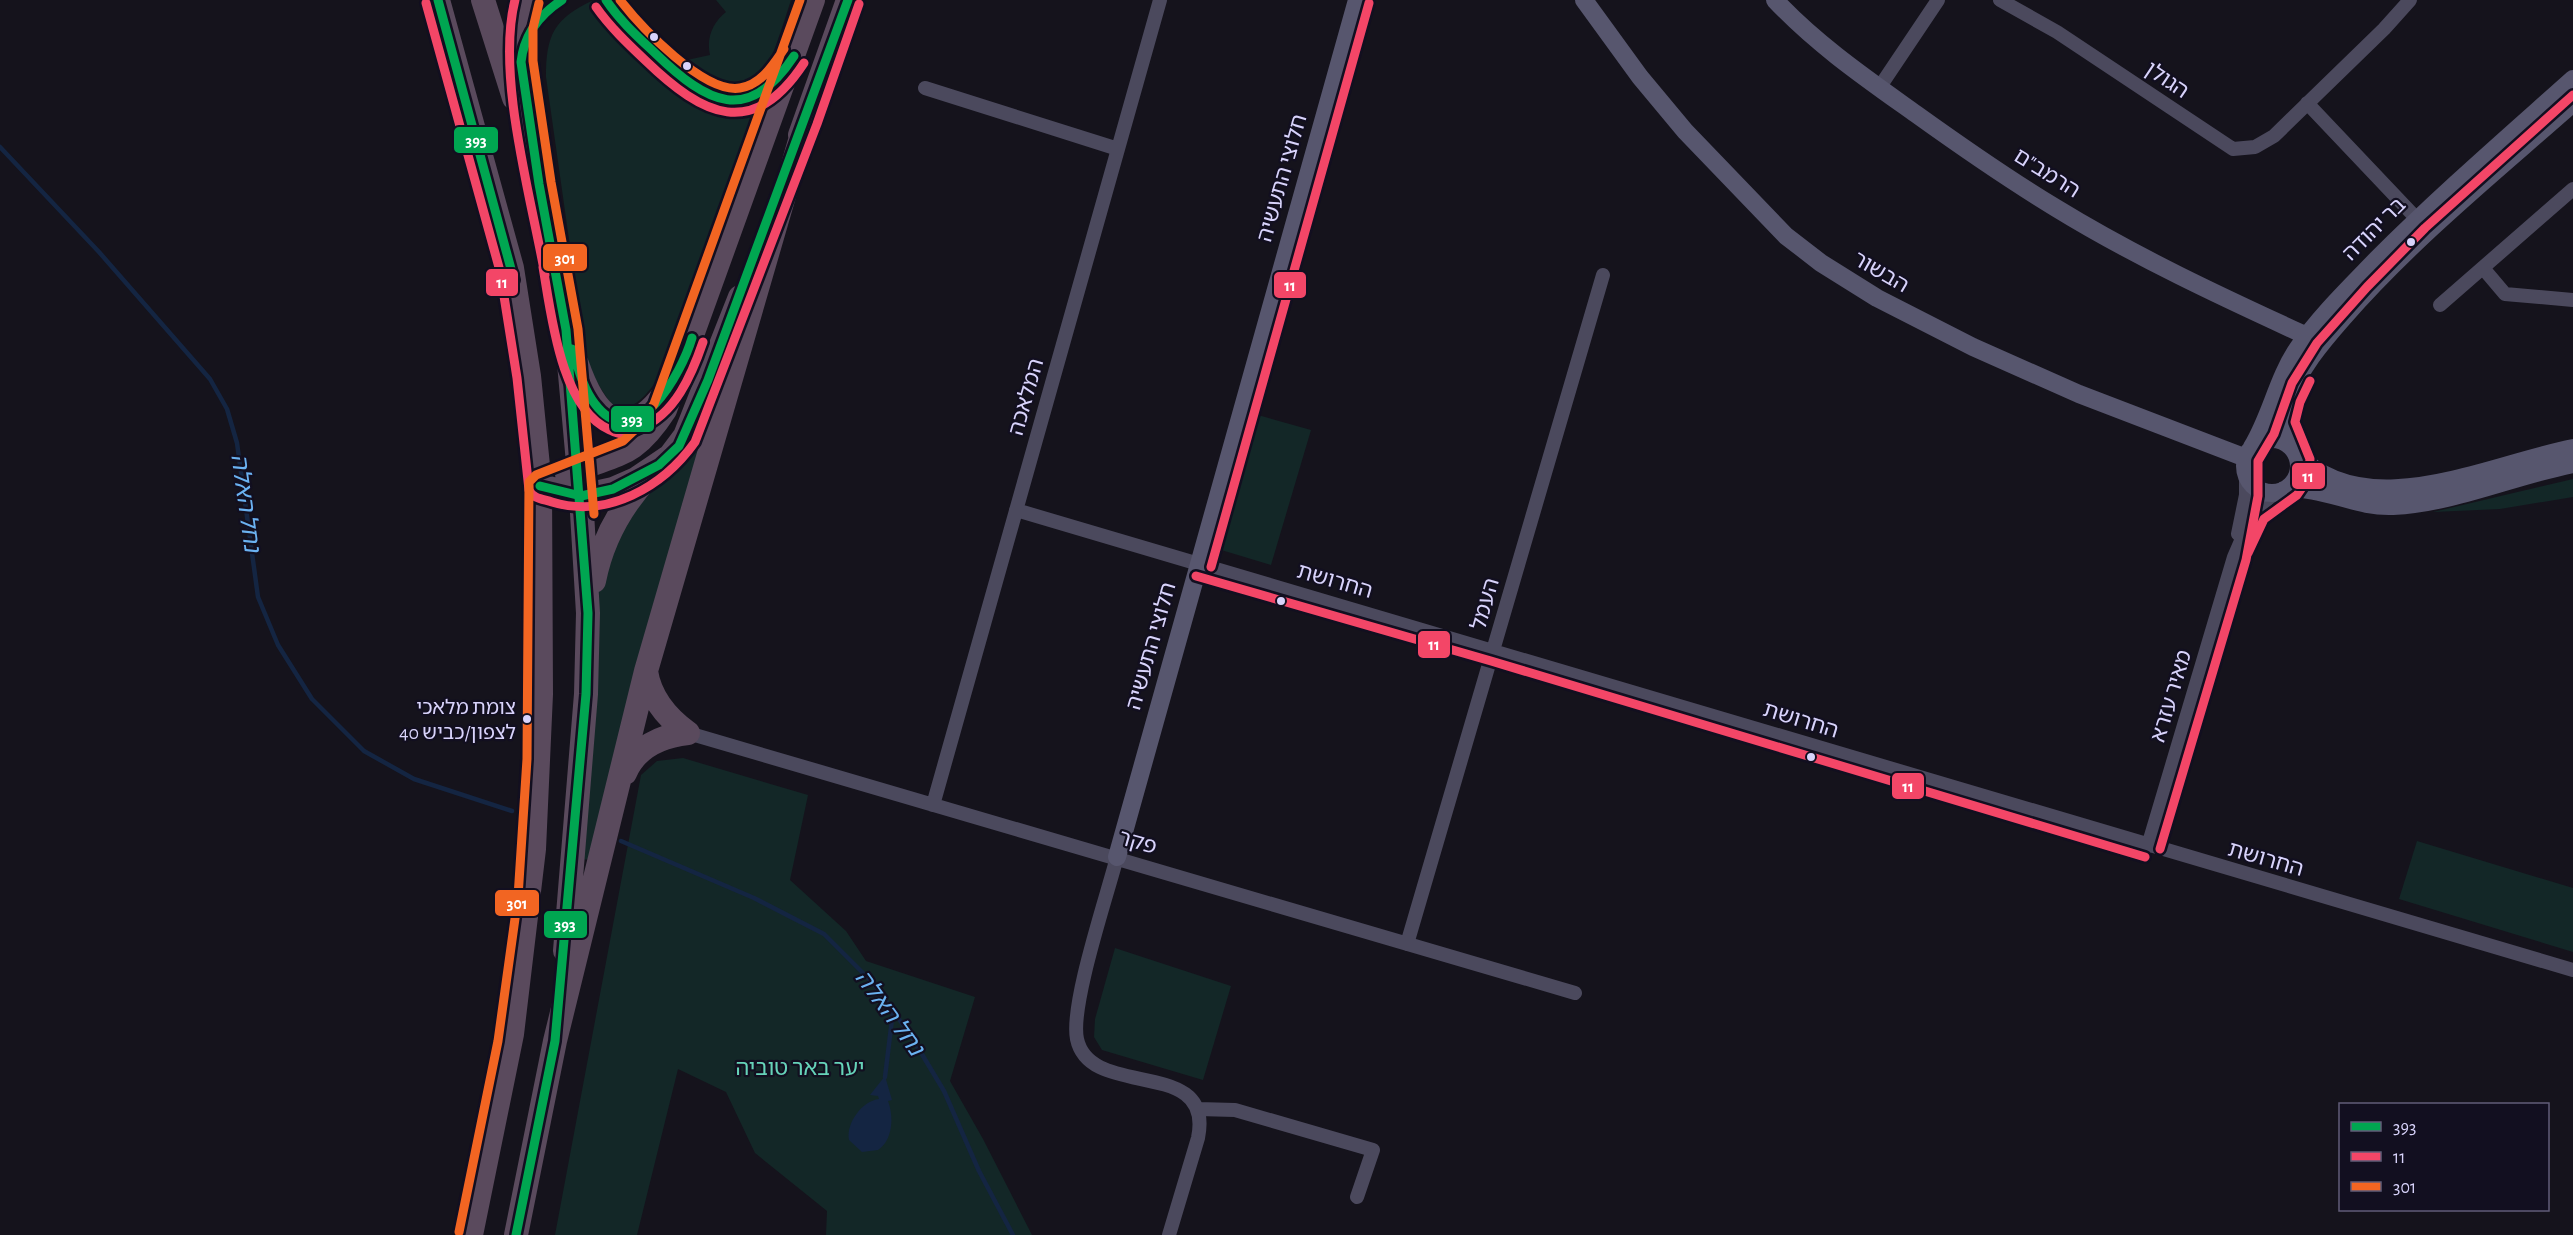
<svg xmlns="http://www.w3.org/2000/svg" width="2573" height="1235" viewBox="0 0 2573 1235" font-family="'Alegreya Sans','Noto Sans Hebrew',sans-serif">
<rect width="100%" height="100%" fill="#15131c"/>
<path fill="#132727" d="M594,0C627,32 686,112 733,111C742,111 755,104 764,101L662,372C652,388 635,414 613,407L592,375L585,352L546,77C546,35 554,18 594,0Z
M716,0H791C772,57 755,138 687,60L710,55C706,38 713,22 726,12Z
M727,371L592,859L579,860L597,596L612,537Z
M1258,415L1311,430L1271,565L1218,549Z
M2573,479V497L2500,509L2433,512Z
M683,758L808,795L790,880L846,931L866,961L975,997L950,1081L983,1139L1032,1235H826L827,1211L755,1153L726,1092L678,1069L637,1235H555L641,775L657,761Z
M2417,841L2573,888V952L2399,899Z
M1115,948L1231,986L1203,1080L1102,1050L1094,1037L1095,1019Z"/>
<path fill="#142542" d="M885,1076L892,1100L888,1101C894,1117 893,1140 878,1150L862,1152L849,1140C846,1123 862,1101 879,1099L878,1096L870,1095Z"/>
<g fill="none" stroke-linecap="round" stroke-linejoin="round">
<path stroke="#142542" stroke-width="4.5" d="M0,147L99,252L210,379L227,409L237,443L258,597L278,645L312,699L364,751L414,779L512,811
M621,841L754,898L824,934L874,984L911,1036L944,1091L979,1171L1013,1235
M885,1077L893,1011"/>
<path stroke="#4b495d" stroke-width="14" d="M2000,0L2057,32L2233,149L2255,147L2274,136L2384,29L2410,0
M925,88L1118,149
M1879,88L1938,0
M2307,103L2417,219
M2483,268L2505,294L2573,300
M2440,305L2573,189
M1016,510L2573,970
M2238,534L2246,495V475
M688,733L1575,993
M933,805L1160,0
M2148,846L2234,557L2254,511L2275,493
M1117,857C1107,896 1070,1005 1077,1039C1090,1101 1215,1055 1198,1138L1169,1235
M1407,944L1603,275
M1198,1109L1235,1110L1373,1150L1357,1197"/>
<path stroke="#57566e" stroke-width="18" d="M1584,0L1640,77L1685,131L1786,236L1821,263L1877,298L1973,347L2079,394L2246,458
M1775,0C1816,44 1867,79 1916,114C1962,147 2008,179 2056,208C2136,257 2222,297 2307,336L2316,349
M2245 466a27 27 0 1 1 54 0a27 27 0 1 1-54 0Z
M2289,445C2284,429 2282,416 2288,401C2299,369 2321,343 2343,318C2412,239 2495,172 2573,103
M2252,447C2271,416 2277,379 2298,348C2320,316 2350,287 2377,259C2440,196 2507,138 2573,79
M2295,452C2364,528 2490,464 2573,448
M2284,490C2320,484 2355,508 2393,506C2454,503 2513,476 2573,464
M1117,857L1357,0"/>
<path stroke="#5a4a5d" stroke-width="24" d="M438,0L512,268L529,376L540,486L541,694L534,849L512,1034L471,1235
M483,0L514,98
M527,0L521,27V62L539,184L566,330L581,496L588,613L586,694L565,951
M800,135L848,0
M577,364C594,413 622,449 664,394
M567,474C616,452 632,461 665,410L813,0
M540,486L581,496L613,489L636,479L670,456L685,436L740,297
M594,581C602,540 620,507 649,476
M646,671C650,698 666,717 688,733
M625,773C636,747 661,736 688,733
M516,1235L555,1041L646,671L806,120"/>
<g stroke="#120f20" stroke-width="14">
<path id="bus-1" d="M438,0L514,280
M606,0C620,21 638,37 656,54C707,103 748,126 794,56
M572,349C578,367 583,389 595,404C636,458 682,372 692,338
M540,486L581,496L613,489L659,465L679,446L708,380L848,0
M516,1235L555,1041L586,694L588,613L566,330L539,184L521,62C524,34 539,15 562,0"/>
</g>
<g stroke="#120f20" stroke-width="14">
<path id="bus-2" d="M515,0C496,75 531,197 545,275
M426,3L500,271L517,378L529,490C533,499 543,499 552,502C607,519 663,487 695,442L817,124L859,4
M596,7C610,27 628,44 646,61C703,116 753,141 804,63
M543,267C551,314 561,409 610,430C614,432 618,434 623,434C629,433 635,430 640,428C675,415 692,374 703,342
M2248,553L2264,519L2297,495L2308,479L2310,459L2295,422L2300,402L2310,381
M1211,567L1369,3
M1196,576L1491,661L2145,857
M2160,849L2246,560L2258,496V461L2274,434L2292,383L2317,343L2367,287L2425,228L2573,95"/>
</g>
<g stroke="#120f20" stroke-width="14">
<path id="bus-3" d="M620,0C641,27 704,94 740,88C761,85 773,65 784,49
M539,3L533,28V61L551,182L578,329L594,514
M459,1232L498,1041L518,897L527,759L529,482L536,475L623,441L641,424L654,404L800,0"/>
</g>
<use href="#bus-1" stroke="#00a651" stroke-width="9"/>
<use href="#bus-2" stroke="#f34667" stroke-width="9"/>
<use href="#bus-3" stroke="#f26522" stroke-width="9"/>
</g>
<g fill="#d8d3fb" stroke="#120f20" stroke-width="2">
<circle cx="654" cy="37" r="5"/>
<circle cx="687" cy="66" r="5"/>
<circle cx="2411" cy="242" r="5"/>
<circle cx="1281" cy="601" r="5"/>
<circle cx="527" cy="719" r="5"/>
<circle cx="1811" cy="757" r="5"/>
</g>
<g text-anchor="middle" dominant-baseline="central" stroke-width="4.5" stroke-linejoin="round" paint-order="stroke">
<g font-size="20" fill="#d8d3fb" stroke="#120f20" text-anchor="end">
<text x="516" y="708">צומת מלאכי<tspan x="516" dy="25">לצפון/כביש 40</tspan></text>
</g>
<g font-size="22" fill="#d8d3fb" stroke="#120f20">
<text transform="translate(2167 80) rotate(34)">הגולן</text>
<text transform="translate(2047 173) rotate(32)">הרמב"ם</text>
<text transform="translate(1282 178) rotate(-74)">חלוצי התעשיה</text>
<text transform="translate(2374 229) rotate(-45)">בר יהודה</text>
<text transform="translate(1881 272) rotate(30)">הבשור</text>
<text transform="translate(1026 397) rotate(-74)">המלאכה</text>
<text transform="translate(1335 581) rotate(16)">החרושת</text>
<text transform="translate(1485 604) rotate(-74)">העמל</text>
<text transform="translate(1151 646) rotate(-74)">חלוצי התעשיה</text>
<text transform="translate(2171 696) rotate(-73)">מאיר עזרא</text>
<text transform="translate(1801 720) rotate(17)">החרושת</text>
<text transform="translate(1138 842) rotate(16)">פקר</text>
<text transform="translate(2266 859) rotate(16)">החרושת</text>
</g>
<g font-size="22" fill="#66d3b9" stroke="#120f20">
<text x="800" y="1068">יער באר טוביה</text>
</g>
<g font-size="24" font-style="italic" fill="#6bb2f1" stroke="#120f20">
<text transform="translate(245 503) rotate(82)">נחל האלה</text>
<text transform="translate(889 1013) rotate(54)">נחל האלה</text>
</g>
</g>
<g stroke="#120f20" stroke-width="2">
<rect x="453" y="126" width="46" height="28" rx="6" fill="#00a651"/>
<rect x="542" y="243" width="46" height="29" rx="6" fill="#f26522"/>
<rect x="485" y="268" width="34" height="29" rx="6" fill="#f34667"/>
<rect x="1273" y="271" width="34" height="28" rx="6" fill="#f34667"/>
<rect x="610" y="405" width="45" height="28" rx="6" fill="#00a651"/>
<rect x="2291" y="462" width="35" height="28" rx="6" fill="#f34667"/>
<rect x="1417" y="630" width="34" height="29" rx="6" fill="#f34667"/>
<rect x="1891" y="772" width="34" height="28" rx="6" fill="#f34667"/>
<rect x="494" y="889" width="46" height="28" rx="6" fill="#f26522"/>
<rect x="543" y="910" width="45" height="29" rx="6" fill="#00a651"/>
</g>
<g font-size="16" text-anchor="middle" font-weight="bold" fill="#fff">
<text x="476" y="146">393</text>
<text x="565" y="264">301</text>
<text x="502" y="288">11</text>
<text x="1290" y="291">11</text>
<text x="632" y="425">393</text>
<text x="2308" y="482">11</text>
<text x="1434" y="650">11</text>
<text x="1908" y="792">11</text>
<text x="517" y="909">301</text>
<text x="565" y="930">393</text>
</g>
<rect x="2339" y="1103" width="210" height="108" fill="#120f20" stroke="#615d78" stroke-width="1.5"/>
<rect x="2351" y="1122" width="30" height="9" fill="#00a651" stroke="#615d78" stroke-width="1.5"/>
<text x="2393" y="1133" font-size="18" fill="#d8d3fb">393</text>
<rect x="2351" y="1152" width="30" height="9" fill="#f34667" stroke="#615d78" stroke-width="1.5"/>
<text x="2393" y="1163" font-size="18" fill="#d8d3fb">11</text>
<rect x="2351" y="1182" width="30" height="9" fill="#f26522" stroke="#615d78" stroke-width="1.5"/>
<text x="2393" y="1193" font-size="18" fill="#d8d3fb">301</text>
</svg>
